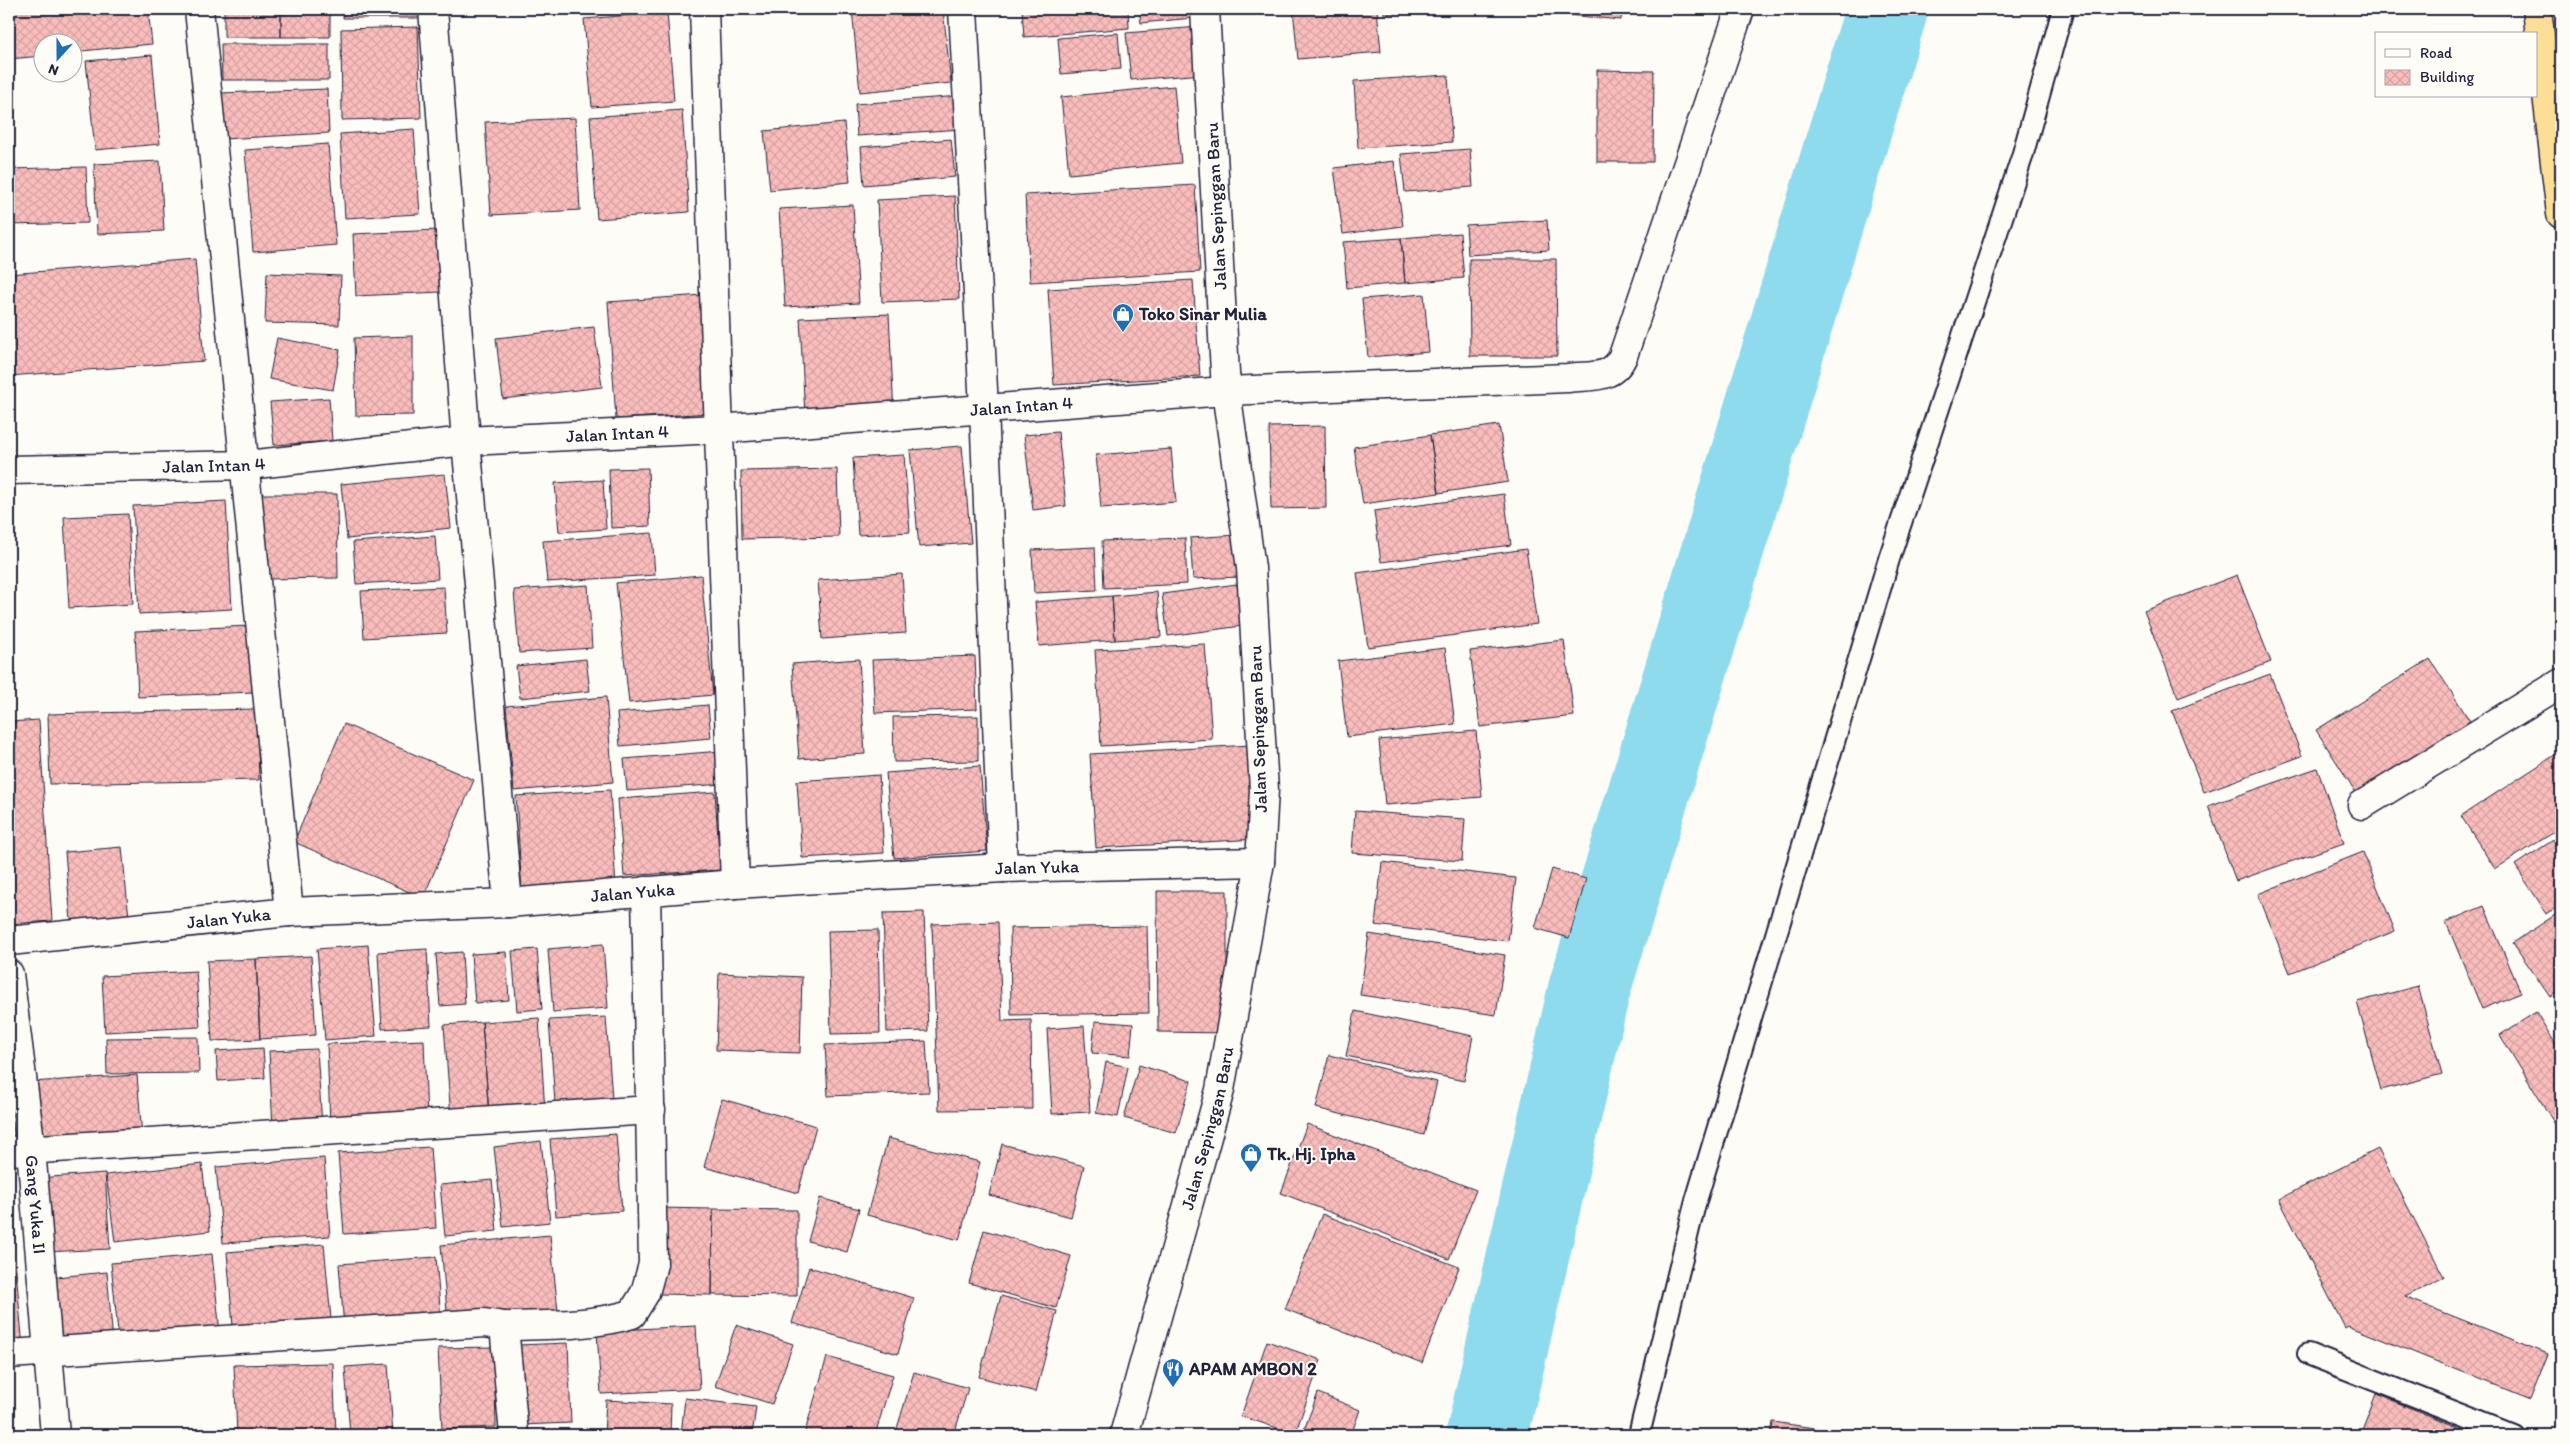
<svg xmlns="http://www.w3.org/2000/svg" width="2570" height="1444" viewBox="0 0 2570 1444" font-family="Itim,sans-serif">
<defs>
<pattern id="building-cross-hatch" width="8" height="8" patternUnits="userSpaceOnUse" patternTransform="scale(1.25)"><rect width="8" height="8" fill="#fabdbc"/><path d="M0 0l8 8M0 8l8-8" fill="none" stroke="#d6a2a2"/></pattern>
</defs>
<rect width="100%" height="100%" fill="#fdfcf7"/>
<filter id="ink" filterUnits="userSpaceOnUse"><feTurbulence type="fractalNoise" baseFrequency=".02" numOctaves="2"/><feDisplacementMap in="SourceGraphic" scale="10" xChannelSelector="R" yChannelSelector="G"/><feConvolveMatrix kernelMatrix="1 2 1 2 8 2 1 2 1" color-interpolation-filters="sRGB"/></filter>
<g filter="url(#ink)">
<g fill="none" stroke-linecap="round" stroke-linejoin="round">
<path stroke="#8edbed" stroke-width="82" d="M1487,1435L1589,990L1887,9"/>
</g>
<path fill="url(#building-cross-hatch)" stroke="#22223b" d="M9,9H148L152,44L72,52V42H42V56L9,59Z
M224,9H281V37H224Z
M281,9H330V37H281Z
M344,9H424V18H343Z
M479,9H520L479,12Z
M548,9H593L549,12Z
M852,9H943L951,83L860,92Z
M1022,9H1128L1129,28L1024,37Z
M1139,9H1202L1203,17L1141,23Z
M1293,9H1377L1381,52L1298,59Z
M1384,9H1419L1420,11L1384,14Z
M1557,9H1622L1621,20L1557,14Z
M667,12L674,101L592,107L584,19Z
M418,27L421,118L342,120L341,29Z
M1199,27L1203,74L1131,80L1126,33Z
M1118,33L1121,69L1061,74L1058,38Z
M221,44H329V80H222Z
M152,55L160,144L95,150L86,61Z
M1597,70L1654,71L1653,162H1597Z
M1448,75L1452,142L1358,148L1354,81Z
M1174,86L1181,163L1069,174L1061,97Z
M327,89L329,133L223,139L221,93Z
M960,96L962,129L857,136L855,104Z
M682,110L689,212L597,219L590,117Z
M575,118L580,210L491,215L485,122Z
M844,123L850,182L770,190L764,131Z
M414,129L420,214L345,218L340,134Z
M951,139L955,177L864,185L861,147Z
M328,144L336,245L253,252L245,150Z
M1470,149L1473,187L1405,192L1401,154Z
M160,161L164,231L97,234L94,164Z
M1394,161L1403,226L1343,234L1334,168Z
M86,167L88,223L9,225V169Z
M1195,185L1200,272L1030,282L1025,195Z
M955,196L959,299L882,302L877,200Z
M853,205L859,303L785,307L779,209Z
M1547,220L1549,250L1468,255L1466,225Z
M438,230L441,292L356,296L353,234Z
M1460,233L1464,278L1405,283L1401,238Z
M1401,238L1405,283L1347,288L1343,242Z
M195,259L204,361L9,376V274Z
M1469,259H1556L1557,356H1470Z
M267,273L341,276L339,325L265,323Z
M1193,280L1200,376L1054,385L1048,289Z
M1424,294L1429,352L1368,357L1362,299Z
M702,295L710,413L616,419L608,302Z
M889,314L894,414L805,417L800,318Z
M594,327L602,387L503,399L496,338Z
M413,336V415L356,416L354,338Z
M277,338L340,350L333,390L269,379Z
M329,398L332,441L274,445L270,402Z
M1499,425L1508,482L1439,493L1430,435Z
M1325,426L1326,508L1271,509L1269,427Z
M1058,432L1066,506L1033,510L1024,435Z
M1430,435L1439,493L1363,504L1354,447Z
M962,446L971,543L919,547L910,450Z
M1171,449L1176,502L1101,508L1096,455Z
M904,455L910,532L858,535L853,458Z
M648,468L650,526L611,528L609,469Z
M837,469L839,537L742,539L741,471Z
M445,474L451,528L347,539L341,484Z
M603,480L606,529L559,532L555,483Z
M261,494H337L338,578L262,579Z
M1504,494L1511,545L1381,562L1374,511Z
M226,501L232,609L139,614L133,506Z
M128,514L133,604L69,608L64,517Z
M652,533L655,575L547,582L543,541Z
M1237,535L1240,577L1193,579L1190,538Z
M435,536L438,579L356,584L353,542Z
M1185,538L1187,584L1104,588L1102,541Z
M1095,547L1097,590L1034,593L1032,550Z
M1526,549L1537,624L1368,647L1357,573Z
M902,574L906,633L822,639L818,580Z
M701,575L713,695L629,703L616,583Z
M2237,575L2271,662L2178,698L2144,611Z
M1237,584L1242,626L1168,636L1162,594Z
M588,585L592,648L519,653L514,590Z
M444,587L447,633L364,638L361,591Z
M1157,592L1161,637L1115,640L1112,596Z
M1112,596L1115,640L1039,646L1035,602Z
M250,626L253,692L138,697L135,631Z
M1564,640L1574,716L1480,727L1470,651Z
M1205,644L1212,739L1101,746L1095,650Z
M1445,648L1455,724L1347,737L1338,661Z
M975,656L977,709L875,713L872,660Z
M586,659L590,691L520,698L516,666Z
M859,659L865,754L799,759L792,664Z
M2430,659L2470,721L2357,794L2316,730Z
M2270,674L2302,756L2204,792L2172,711Z
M606,697L613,782L514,791L506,706Z
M708,705L711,738L620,746L617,713Z
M257,709L259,780L50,784L48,714Z
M978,716V761L894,762L893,717Z
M39,720L52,921L9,924V722Z
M344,724L474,780L423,898L294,842Z
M1476,731L1482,797L1385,805L1379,740Z
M1251,745L1257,839L1096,848L1090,754Z
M721,751L723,784L627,791L624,759Z
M2561,751V828L2495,869L2461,816Z
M980,766L987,851L894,858L886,773Z
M2317,768L2344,843L2236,881L2208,806Z
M879,775L884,853L802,858L797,781Z
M610,790L616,888L522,893L516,796Z
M715,792L720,870L624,876L618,799Z
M1355,811L1465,819L1462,861L1352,853Z
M2561,835V904L2547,914L2515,865Z
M122,847L130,928L72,933L65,852Z
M2363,852L2395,931L2290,973L2258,894Z
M1382,862L1516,878L1508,941L1375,925Z
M1552,869L1586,879L1569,938L1535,928Z
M1157,891H1227V1033L1158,1032Z
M2484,906L2521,993L2482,1009L2446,922Z
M2561,911V990L2550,997L2513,943Z
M924,912L928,1031L887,1032L883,913Z
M998,922L1002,1021L1031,1020L1032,1109L939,1110L932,924Z
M1147,926L1149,1013L1011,1015L1010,928Z
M878,930L880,1033L831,1034L828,931Z
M1369,934L1505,955L1496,1015L1360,995Z
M603,944L608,1008L553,1012L548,949Z
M368,945L376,1036L325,1040L317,949Z
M427,949L431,1026L382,1029L378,952Z
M537,949L542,1009L517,1011L512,951Z
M462,952L465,1004L440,1006L436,954Z
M506,952L509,1000L475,1003L471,954Z
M311,956L316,1035L260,1039L256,959Z
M256,959L260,1039L212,1041L207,961Z
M196,971L200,1027L105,1032L102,976Z
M719,973L802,977L800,1053L716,1050Z
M2418,986L2442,1074L2381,1090L2357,1002Z
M1355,1011L1473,1036L1464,1081L1346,1056Z
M2536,1012L2561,1053V1134L2500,1035Z
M606,1017L612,1099L555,1103L549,1020Z
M539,1018L545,1112L489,1115L482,1022Z
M1095,1021L1133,1024L1130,1056L1092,1053Z
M482,1022L489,1115L451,1118L444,1025Z
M1084,1026L1090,1112L1052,1114L1047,1029Z
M198,1037L199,1073L107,1074L106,1038Z
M424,1040L427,1120L330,1124L327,1044Z
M926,1041L929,1092L828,1096L825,1045Z
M263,1048L265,1078L218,1081L216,1051Z
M317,1049L322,1126L273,1129L269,1051Z
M1329,1055L1437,1082L1424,1135L1316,1108Z
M1106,1062L1128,1067L1118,1117L1096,1113Z
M1139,1065L1191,1081L1176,1133L1124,1118Z
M137,1075L142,1136L36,1143L31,1082Z
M722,1099L816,1126L798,1193L704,1167Z
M1307,1124L1476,1190L1449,1259L1281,1193Z
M616,1134L622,1211L556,1216L550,1139Z
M888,1138L980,1162L959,1240L867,1215Z
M541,1141L550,1222L503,1227L494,1147Z
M1002,1144L1084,1166L1071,1217L989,1195Z
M430,1147L436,1228L344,1234L338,1153Z
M2378,1149L2444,1277L2405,1297L2548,1354L2530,1399L2348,1326L2345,1328L2279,1199Z
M324,1158L330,1236L223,1243L216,1167Z
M202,1164L210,1231L115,1242L106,1175Z
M105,1173L110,1249L43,1252L38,1178Z
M492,1180L497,1231L445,1236L440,1185Z
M820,1198L859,1209L847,1252L808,1241Z
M658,1208L713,1209L712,1295L657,1294Z
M713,1209L797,1210V1296L712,1295Z
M1322,1214L1459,1267L1422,1363L1285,1309Z
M984,1230L1071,1256L1056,1308L969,1283Z
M550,1235L558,1311L448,1322L441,1245Z
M324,1244L332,1330L234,1339L227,1252Z
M212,1254L220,1333L119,1342L111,1263Z
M436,1257L441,1320L344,1327L339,1264Z
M15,1259L23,1348L9,1349V1260Z
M809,1267L914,1298L898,1354L792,1323Z
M107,1272L113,1342L52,1347L46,1278Z
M1001,1296L1057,1311L1036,1392L979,1377Z
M736,1325L793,1344L772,1404L715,1386Z
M696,1326L700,1389L601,1394L597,1331Z
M1267,1341L1321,1360L1295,1434L1241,1416Z
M568,1343L571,1423L521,1425L518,1345Z
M494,1347L496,1427L442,1429L438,1348Z
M827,1357L893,1375L875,1435H804Z
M333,1363L336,1433L237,1435L234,1365Z
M388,1364L393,1435H350L345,1367Z
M914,1372L968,1388L954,1435H895Z
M1318,1393L1360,1410L1351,1435H1302Z
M2376,1394L2470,1432L2469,1435H2360Z
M685,1398L756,1407L752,1435H681Z
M606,1400L671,1404L670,1435H604Z
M1773,1422L1849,1433V1435H1771Z"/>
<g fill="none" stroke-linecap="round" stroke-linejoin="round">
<g stroke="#22223b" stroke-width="24">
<path id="lane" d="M2308,1354L2513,1435
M1639,1435L1695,1204L1889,559L2022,157L2063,9"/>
</g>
<g stroke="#22223b" stroke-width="31">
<g id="street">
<path d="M199,9L289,912"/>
<path d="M433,9L466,441L508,903"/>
<path d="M704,9L735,884"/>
<path d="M963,9L984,408L1003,868"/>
<path id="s1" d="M9,470L247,465L466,441L718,429L1226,391L1568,378C1592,375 1612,380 1623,356L1740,9"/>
<path d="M2362,805L2561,683"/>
<path id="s2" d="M9,941L289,912L508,903L735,884L1003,868L1260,862"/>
<path id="s3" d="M9,974L31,1149L55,1435"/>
<path d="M9,1151L651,1110"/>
<path d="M504,1326C547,1325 591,1326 632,1314L645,1293L653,1264L646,891"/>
<path d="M9,1354L484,1323L504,1326L514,1435"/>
</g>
</g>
<g stroke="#22223b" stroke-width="31">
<g id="secondary">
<path id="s4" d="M1124,1435L1220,1090L1260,862L1264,790L1251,568L1226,391L1205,9"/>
</g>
</g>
<g stroke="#22223b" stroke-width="31">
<path id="highway" d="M2537,9L2561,214"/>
</g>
<use href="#lane" stroke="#fdfcf7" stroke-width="20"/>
<use href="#street" stroke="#fdfcf7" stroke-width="28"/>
<use href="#secondary" stroke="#fdfcf7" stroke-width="28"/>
<use href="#highway" stroke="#fcde96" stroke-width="28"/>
</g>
</g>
<defs>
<g id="shop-pin" transform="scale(1.125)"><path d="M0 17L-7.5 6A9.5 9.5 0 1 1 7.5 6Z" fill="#1f6fb2" stroke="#fdfcf7"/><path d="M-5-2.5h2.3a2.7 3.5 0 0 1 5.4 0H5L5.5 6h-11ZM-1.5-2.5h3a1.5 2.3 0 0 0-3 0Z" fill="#fff"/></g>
<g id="restaurant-pin" transform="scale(1.125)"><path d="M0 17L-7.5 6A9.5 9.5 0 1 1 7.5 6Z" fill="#1f6fb2" stroke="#fdfcf7"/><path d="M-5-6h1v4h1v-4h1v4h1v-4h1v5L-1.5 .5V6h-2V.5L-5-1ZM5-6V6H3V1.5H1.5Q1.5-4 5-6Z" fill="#fff"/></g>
</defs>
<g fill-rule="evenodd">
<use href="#shop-pin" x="1123" y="314"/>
<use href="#shop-pin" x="1251" y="1154"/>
<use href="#restaurant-pin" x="1173" y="1369"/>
</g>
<g text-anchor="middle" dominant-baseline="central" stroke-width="4" stroke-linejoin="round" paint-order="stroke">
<g font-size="18" fill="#22223b" stroke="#fdfcf7">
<text transform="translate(1216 206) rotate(-93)">Jalan Sepinggan Baru</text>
<text stroke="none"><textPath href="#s1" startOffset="1015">Jalan Intan 4</textPath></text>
<text stroke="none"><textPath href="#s1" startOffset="610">Jalan Intan 4</textPath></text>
<text stroke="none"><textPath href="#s1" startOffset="205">Jalan Intan 4</textPath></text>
<text transform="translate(1258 729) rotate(-92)">Jalan Sepinggan Baru</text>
<text stroke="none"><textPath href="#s2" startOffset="1031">Jalan Yuka</textPath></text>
<text stroke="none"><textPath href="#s2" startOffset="626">Jalan Yuka</textPath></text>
<text stroke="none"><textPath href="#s2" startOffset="221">Jalan Yuka</textPath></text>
<text stroke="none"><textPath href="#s4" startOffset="318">Jalan Sepinggan Baru</textPath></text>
<text stroke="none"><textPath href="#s3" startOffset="232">Gang Yuka II</textPath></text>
</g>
<g font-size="18" font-weight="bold" fill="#22223b" stroke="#fdfcf7" text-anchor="start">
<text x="1139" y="314">Toko Sinar Mulia</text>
<text x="1267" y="1154">Tk. Hj. Ipha</text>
<text x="1189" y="1369">APAM AMBON 2</text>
</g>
</g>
<rect width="2570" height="1444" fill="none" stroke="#fdfcf7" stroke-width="30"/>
<rect x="15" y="15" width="2540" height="1414" fill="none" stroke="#22223b" stroke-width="2" filter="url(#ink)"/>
<rect x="2375" y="32" width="162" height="65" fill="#fdfcf7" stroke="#a5a5ac"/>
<rect x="2385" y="49" width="25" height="8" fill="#fdfcf7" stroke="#a5a5ac"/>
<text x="2420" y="58" font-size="15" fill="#22223b">Road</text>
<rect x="2385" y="70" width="25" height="15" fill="url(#building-cross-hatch)" stroke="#a5a5ac"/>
<text x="2420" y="82" font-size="15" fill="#22223b">Building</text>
<g transform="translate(58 58) rotate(201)"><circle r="24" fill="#fdfcf7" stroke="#a5a5ac"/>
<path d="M0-4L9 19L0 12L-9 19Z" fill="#1f6fb2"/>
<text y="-8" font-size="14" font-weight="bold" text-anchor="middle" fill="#22223b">N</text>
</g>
</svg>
